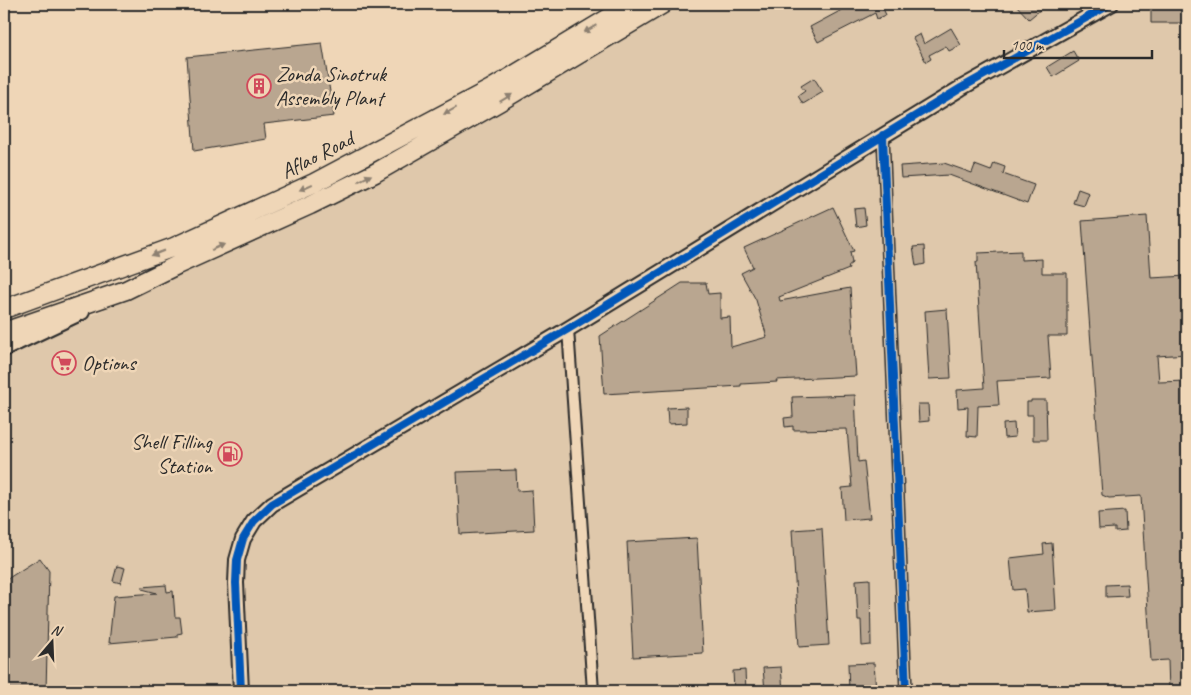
<svg xmlns="http://www.w3.org/2000/svg" width="1191" height="695" viewBox="0 0 1191 695" font-family="Caveat,sans-serif">
<rect width="100%" height="100%" fill="#efd6b7"/>
<filter id="ink" filterUnits="userSpaceOnUse"><feTurbulence type="fractalNoise" baseFrequency=".02" numOctaves="2"/><feDisplacementMap in="SourceGraphic" scale="10" xChannelSelector="R" yChannelSelector="G"/><feConvolveMatrix kernelMatrix="1 2 1 2 8 2 1 2 1" color-interpolation-filters="sRGB"/></filter>
<g filter="url(#ink)">
<path fill="#dfc8ab" d="M680,4H1187V691H4V354L55,333L188,269L601,51Z"/>
<path fill="#b9a690" stroke="#2b2b2b" d="M853,4H881L886,15L877,19L875,13L818,42L810,27Z
M1015,4H1047L1029,19Z
M1187,4V23H1151V5Z
M951,28L961,45L949,51L946,46L929,55L931,59L926,62L913,38L920,34L924,44Z
M322,43L334,116L264,124L266,139L194,151L187,57Z
M1073,51L1079,61L1053,77L1047,67Z
M814,78L823,92L803,104L798,96L805,91L801,86Z
M944,163L972,173L975,165L991,171L994,163L1005,167L1003,174L1034,185L1027,204L949,175L901,178L900,166Z
M1078,189L1089,193L1084,206L1073,203Z
M833,207L854,251L850,252L852,263L848,266L849,269L779,297L780,301L850,288L856,376L776,380L777,382L741,384V386L604,394L600,336L682,283H706L708,294L720,293V318L730,317L731,347L767,337L756,300L741,273L753,267L744,248Z
M864,208L866,225L856,227L854,209Z
M1147,216L1151,278L1187,276V354L1157,356L1159,382L1187,381V691H1169L1168,660L1151,661L1141,496L1109,498L1102,495L1082,221Z
M924,246L925,264L916,266L913,247Z
M1021,251V260L1042,259V273H1067V336H1048L1051,378L997,381L999,405L978,406L977,437L967,436L968,407L958,408L957,390L984,388L976,262H978V253Z
M947,309L951,378L929,379L925,311Z
M855,395L858,462L864,461L870,518L844,520L842,488L852,487L847,429L793,430V426L785,427L784,418L793,417L792,397Z
M1031,400H1046L1047,440H1033V415H1027V402H1031Z
M918,404H928L929,421L919,422Z
M687,407V423L668,424L667,408Z
M1014,423L1015,437L1004,438L1003,424Z
M516,470L517,491L532,490L534,530L460,534L457,472Z
M1125,511L1126,531L1115,532V528L1099,529L1098,513Z
M822,528L829,645L799,647L792,530Z
M697,538L703,653L633,657L627,542Z
M1052,543L1056,610L1027,612L1025,589L1013,590L1010,558L1044,554L1043,544Z
M40,558L49,571L46,691H4V581Z
M117,566L125,568L121,583L113,581Z
M870,579L871,645L862,646L861,620H858L856,580Z
M1127,584L1128,596L1106,597V585Z
M166,585L167,592L173,591L175,617H180L182,633L177,634V637L109,643L114,596L157,593L142,589V587Z
M874,663L876,691H849L848,664Z
M781,667L783,691H765L763,668Z
M745,670L746,691H734L733,671Z"/>
<g fill="none" stroke-linecap="round" stroke-linejoin="round">
<g stroke="#2b2b2b" stroke-width="14">
<path id="street" d="M883,135L906,691
M568,329L593,691"/>
</g>
<g stroke="#2b2b2b" stroke-width="18">
<path id="secondary" d="M4,349L82,312
M241,691L236,583L237,560L243,539L254,521L272,504L568,329L961,88L1111,4"/>
</g>
<g stroke="#2b2b2b" stroke-width="21">
<path id="highway" d="M4,309L174,247L314,183L491,89L632,4
M4,332L126,290L177,265L310,205L375,173L499,102L663,4"/>
</g>
<use href="#street" stroke="#efd6b7" stroke-width="10"/>
<use href="#secondary" stroke="#efd6b7" stroke-width="14"/>
<use href="#highway" stroke="#efd6b7" stroke-width="18"/>
<g stroke="#efd6b7" stroke-width="11">
<path id="cycleway" d="M883,135L906,691
M241,691L236,583L237,560L243,539L254,521L272,504L568,329L961,88L1111,4"/>
</g>
<use href="#cycleway" stroke="#0057b8" stroke-width="8"/>
</g>
<defs><path id="oneway-solid" d="M-6-.8H1V-3.2L6.5 0L1 3.2V.8H-6Z" transform="scale(1.25)"/></defs>
<g fill="#8d8071">
<use href="#oneway-solid" transform="translate(590 29) rotate(149)"/>
<use href="#oneway-solid" transform="translate(506 98) rotate(-31)"/>
<use href="#oneway-solid" transform="translate(450 111) rotate(152)"/>
<use href="#oneway-solid" transform="translate(365 178) rotate(-26)"/>
<use href="#oneway-solid" transform="translate(306 187) rotate(155)"/>
<use href="#oneway-solid" transform="translate(218 247) rotate(-24)"/>
<use href="#oneway-solid" transform="translate(158 253) rotate(159)"/>
</g>
</g>
<defs>
<g id="building-ring" transform="scale(1.25)"><circle r="9.5" fill="#efd6b7" stroke="#d1495b" stroke-width="1.5"/><path d="M-4-6H4V6H1V3H-1V6H-4ZM-2.5-4.3h1.7v1.8h-1.7ZM.8-4.3h1.7v1.8H.8ZM-2.5-1h1.7V.8h-1.7ZM.8-1h1.7V.8H.8Z" fill="#d1495b"/></g>
<g id="supermarket-ring" transform="scale(1.25)"><circle r="9.5" fill="#efd6b7" stroke="#d1495b" stroke-width="1.5"/><path d="M-6-5.5h2.5l.6 2H6L4.5 2H-2.5L-4.4-4H-6ZM-1.5 3.2a1.3 1.3 0 1 0 .1 0ZM3 3.2a1.3 1.3 0 1 0 .1 0Z" fill="#d1495b"/></g>
<g id="fuel-ring" transform="scale(1.25)"><circle r="9.5" fill="#efd6b7" stroke="#d1495b" stroke-width="1.5"/><path d="M-5.5-6h7V0h2V4h1.3V-2.5L3-4.5l.8-.8L6-3V5H2.5V1h-1V6h-7ZM-4.2-4.7v3.2H.2V-4.7Z" fill="#d1495b"/></g>
</defs>
<g fill-rule="evenodd">
<use href="#building-ring" x="259" y="86"/>
<use href="#supermarket-ring" x="64" y="363"/>
<use href="#fuel-ring" x="230" y="454"/>
</g>
<g text-anchor="middle" dominant-baseline="central" stroke-width="5" stroke-linejoin="round" paint-order="stroke">
<g font-size="21" fill="#2b2b2b" stroke="#efd6b7" text-anchor="start">
<text x="276" y="74">Zonda Sinotruk<tspan x="276" dy="24">Assembly Plant</tspan></text>
<text x="82" y="363">Options</text>
<text x="212" y="442" text-anchor="end">Shell Filling<tspan x="212" dy="24">Station</tspan></text>
</g>
<g font-size="21" fill="#2b2b2b" stroke="#efd6b7">
<text transform="translate(317 155) rotate(-27)">Aflao Road</text>
</g>
</g>
<rect width="1191" height="695" fill="none" stroke="#efd6b7" stroke-width="20"/>
<rect x="10" y="10" width="1171" height="675" fill="none" stroke="#2b2b2b" stroke-width="2" filter="url(#ink)"/>
<g transform="translate(52 642) rotate(19)" stroke="#efd6b7" stroke-width="4" paint-order="stroke">
<path d="M0-4L9 19L0 12L-9 19Z" fill="#2b2b2b"/>
<text y="-8" font-size="14" font-weight="bold" text-anchor="middle" fill="#2b2b2b">N</text>
</g>
<path d="M1004 50v8h148v-8" fill="none" stroke="#2b2b2b" stroke-width="2.5"/>
<text x="1011" y="50" font-size="15" fill="#2b2b2b" stroke="#efd6b7" stroke-width="4" paint-order="stroke">100 m</text>
</svg>
